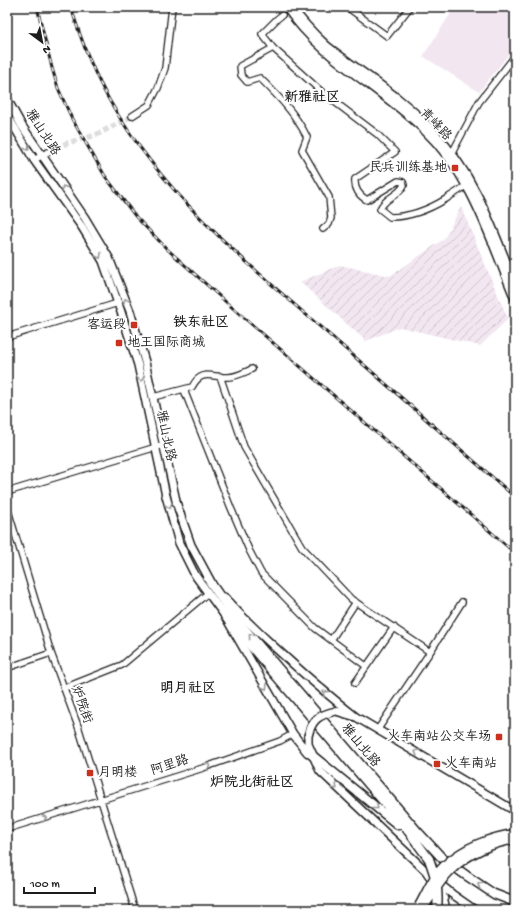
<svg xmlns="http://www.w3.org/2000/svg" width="522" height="917" viewBox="0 0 522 917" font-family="'Gochi Hand','LXGW WenKai TC',sans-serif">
<defs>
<pattern id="industrial-furrows" width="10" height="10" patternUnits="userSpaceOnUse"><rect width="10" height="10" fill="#f2e6f1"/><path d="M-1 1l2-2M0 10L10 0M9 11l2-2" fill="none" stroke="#cfc5ce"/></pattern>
</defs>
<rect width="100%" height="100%" fill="#fff"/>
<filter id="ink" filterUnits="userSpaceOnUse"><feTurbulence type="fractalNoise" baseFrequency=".025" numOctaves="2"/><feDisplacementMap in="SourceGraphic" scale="8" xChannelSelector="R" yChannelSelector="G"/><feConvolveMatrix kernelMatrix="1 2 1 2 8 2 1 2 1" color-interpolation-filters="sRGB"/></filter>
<g filter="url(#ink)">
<path fill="#f2e6f1" d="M455,7H515V46L479,92L423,56Z"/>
<path fill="url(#industrial-furrows)" d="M461,207L508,319L480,346L400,327L366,341L300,282L340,265L390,276L444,239Z"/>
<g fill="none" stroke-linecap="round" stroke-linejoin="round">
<path stroke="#ddd" stroke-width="5.5" stroke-dasharray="5.5 3" stroke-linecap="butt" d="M48,152L67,143L96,135L132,116"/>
<g stroke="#1c1c1c" stroke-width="8">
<path id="minor" d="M347,7L387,36L410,7
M282,15L277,19L262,34L273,48L240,66L241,75L247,82L260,78C279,97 295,113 307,137L302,150L329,197L331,218L329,224L323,229
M273,48L323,93L377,134L395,152L355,179C354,188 359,196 367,200L398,181L403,182L404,185C399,196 385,197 380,209L390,217C411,217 428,210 446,199C453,194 460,191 466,185
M132,116L149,105L158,88L165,68L172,7
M449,156L452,153L479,102L515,56
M34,160L48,152
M7,337L118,303
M220,376L244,447L302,547L351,599L430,652
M184,390L231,508L249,550L261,573L315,628L366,666
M153,397L192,387C202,368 212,378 228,377C236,377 245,372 252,369
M7,492L163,445
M7,507L51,653L79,729L135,910
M331,640L356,602
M7,668L51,653
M355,683L394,627
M64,688L122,665L208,593
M378,729L430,652L462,602
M7,829L203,768L280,741L293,734"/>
</g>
<g stroke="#1c1c1c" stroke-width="10">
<path id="major" d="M286,7C321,59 377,85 422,128C473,176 489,237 515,299
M292,7C302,22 314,34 327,46C363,74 404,98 434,132C476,177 493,229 515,284
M7,99L22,126L85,218L109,258L130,311L145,362L177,505L191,545L211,582
M7,115L34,160L82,227L103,261L121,312L138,365L166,496L179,543L195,575L225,616L293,734L307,752L313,756
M224,597C238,613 253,627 268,641C296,667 325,693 356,717
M336,711L356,717L515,811
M308,736V744L320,771L426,871L443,896L446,910
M436,881L452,894L475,910"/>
</g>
<g stroke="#1c1c1c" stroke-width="11">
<path id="highway" d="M208,579L232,614L418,832L442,858L467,876L494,894L515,902
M225,616L406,828L429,859
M313,756L398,825"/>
</g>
<use href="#minor" stroke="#fff" stroke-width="5.5"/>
<use href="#major" stroke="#fff" stroke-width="7"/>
<use href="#highway" stroke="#fff" stroke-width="8"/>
<g stroke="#1c1c1c" stroke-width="3">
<path id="rail" d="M37,7L52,68L58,88L72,119L105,176L136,217L167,249L227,303L515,553
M71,7C81,40 93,73 111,103C165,197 251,267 332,337C393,390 454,444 515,497"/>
</g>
<use href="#rail" stroke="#fff" stroke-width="1.5" stroke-dasharray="4.5" stroke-linecap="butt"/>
<g stroke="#1c1c1c" stroke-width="10" stroke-linecap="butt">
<path id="major-bridge" d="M308,736C312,719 319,715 336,711"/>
</g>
<g stroke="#1c1c1c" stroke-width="11" stroke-linecap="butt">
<path id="highway-bridge" d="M429,859C436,878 439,889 437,910
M419,906C427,892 433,876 445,865C464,848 490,837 515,834
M423,908C432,895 440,880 451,870C466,855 494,841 515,840"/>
</g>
<use href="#major-bridge" stroke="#fff" stroke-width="7"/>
<use href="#highway-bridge" stroke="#fff" stroke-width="8"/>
</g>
<defs><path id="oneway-chevron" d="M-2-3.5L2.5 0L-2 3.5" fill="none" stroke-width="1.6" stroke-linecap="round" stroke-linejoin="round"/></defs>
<g stroke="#999">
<use href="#oneway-chevron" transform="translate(27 148) rotate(58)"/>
<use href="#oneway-chevron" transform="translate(64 188) rotate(-125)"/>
<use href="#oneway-chevron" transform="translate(99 256) rotate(60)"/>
<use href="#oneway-chevron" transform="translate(126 301) rotate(-111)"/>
<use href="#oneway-chevron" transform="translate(141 379) rotate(78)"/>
<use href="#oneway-chevron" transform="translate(169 506) rotate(74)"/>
<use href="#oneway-chevron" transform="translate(251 636) rotate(-130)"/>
<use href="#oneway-chevron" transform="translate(265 687) rotate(60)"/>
<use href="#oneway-chevron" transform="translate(325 693) rotate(-138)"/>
<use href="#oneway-chevron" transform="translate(417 752) rotate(-150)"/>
<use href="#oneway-chevron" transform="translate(208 766) rotate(-19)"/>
<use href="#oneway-chevron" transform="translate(335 787) rotate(43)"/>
<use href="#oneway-chevron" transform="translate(376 807) rotate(39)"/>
<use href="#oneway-chevron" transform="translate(44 818) rotate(-17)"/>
<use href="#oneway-chevron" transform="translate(480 885) rotate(-147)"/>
</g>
</g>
<g fill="#c8321e" stroke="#fff" stroke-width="1.5">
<rect x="451" y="164" width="8" height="8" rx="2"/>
<rect x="130" y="321" width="8" height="8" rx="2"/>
<rect x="115" y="339" width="8" height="8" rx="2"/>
<rect x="495" y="733" width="8" height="8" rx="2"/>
<rect x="433" y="760" width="8" height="8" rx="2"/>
<rect x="86" y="769" width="8" height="8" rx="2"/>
</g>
<g text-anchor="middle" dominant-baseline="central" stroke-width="4" stroke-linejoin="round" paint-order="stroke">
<g font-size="13" fill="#1c1c1c" stroke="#fff">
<text transform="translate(435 125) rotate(46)">青峰路</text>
<text transform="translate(42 133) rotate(57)">雅山北路</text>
<text transform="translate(165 436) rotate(78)">雅山北路</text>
<text transform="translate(81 705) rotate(70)">炉院街</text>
<text transform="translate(360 746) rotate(50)">雅山北路</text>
<text transform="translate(170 766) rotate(-18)">阿里路</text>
</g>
<g font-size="13" fill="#1c1c1c" stroke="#fff" text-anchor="end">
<text x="447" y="168">民兵训练基地</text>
<text x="126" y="325">客运段</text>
<text x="127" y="343" text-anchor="start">地王国际商城</text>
<text x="491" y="737">火车南站公交车场</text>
<text x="445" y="764" text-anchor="start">火车南站</text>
<text x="98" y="773" text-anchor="start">月明楼</text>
</g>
<g font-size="14" font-weight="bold" fill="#1c1c1c" stroke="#fff">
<text x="312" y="98">新雅社区</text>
<text x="201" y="323">铁东社区</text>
<text x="188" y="689">明月社区</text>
<text x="252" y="783">炉院北街社区</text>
</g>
</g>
<rect width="522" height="917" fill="none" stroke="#fff" stroke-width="24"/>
<rect x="12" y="12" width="498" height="893" fill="none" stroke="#1c1c1c" stroke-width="1.5" filter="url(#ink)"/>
<g transform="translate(42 42) rotate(148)" stroke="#ffffff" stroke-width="3" paint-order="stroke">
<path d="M0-3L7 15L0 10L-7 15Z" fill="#1c1c1c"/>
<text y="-6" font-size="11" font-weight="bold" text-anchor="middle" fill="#1c1c1c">N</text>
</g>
<path d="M24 887v6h71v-6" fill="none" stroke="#1c1c1c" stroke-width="2"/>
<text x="30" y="887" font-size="12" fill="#1c1c1c" stroke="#ffffff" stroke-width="3" paint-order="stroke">100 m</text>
</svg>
